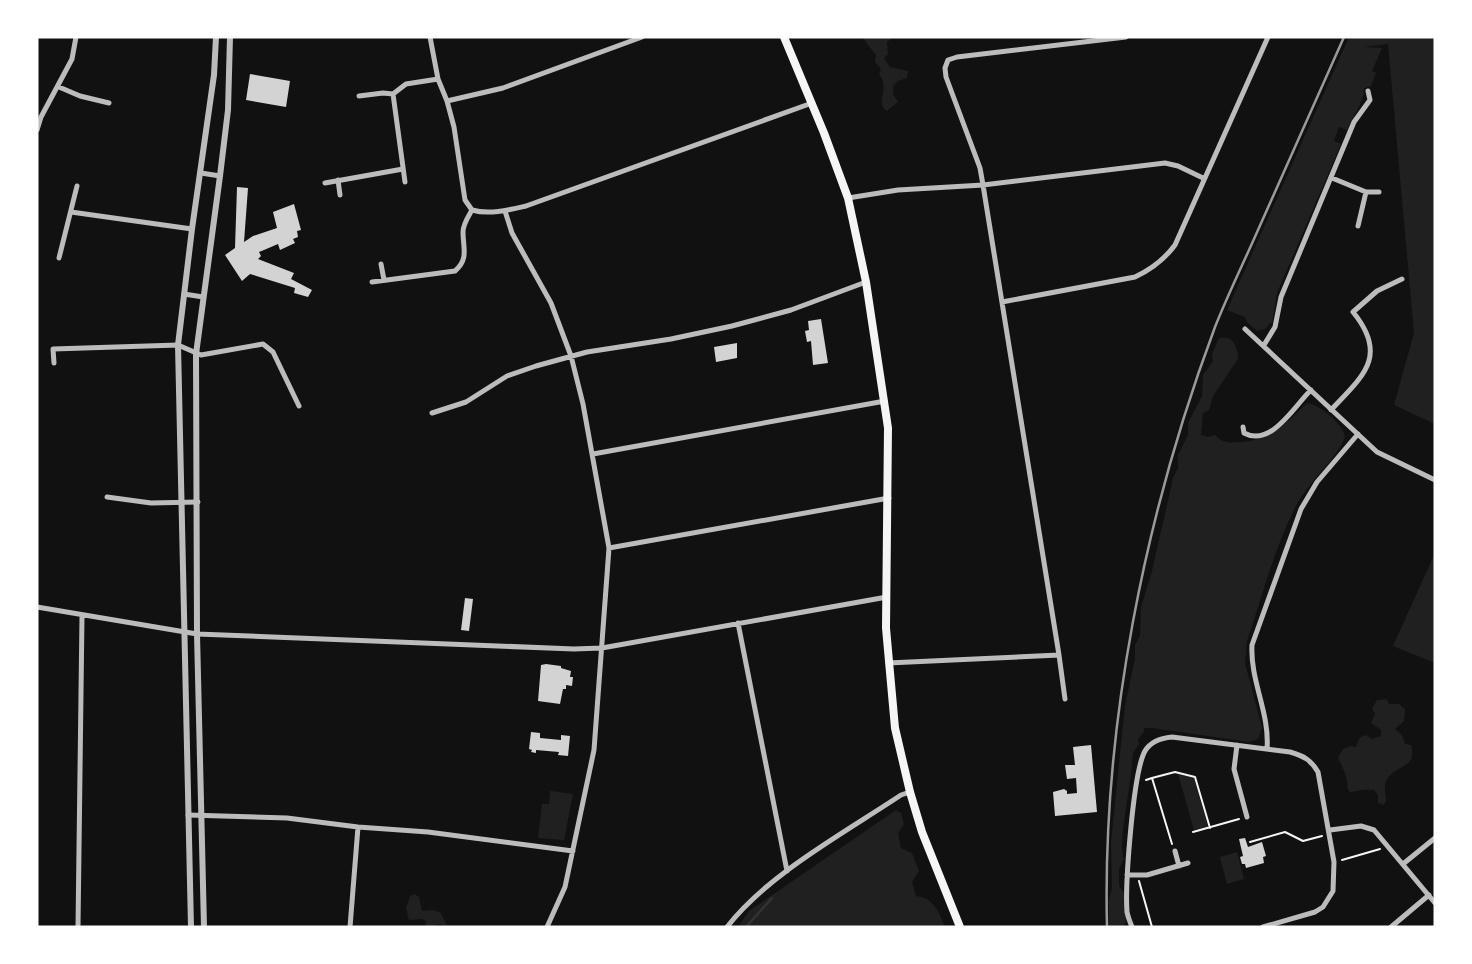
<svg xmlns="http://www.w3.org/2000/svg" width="1472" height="964" viewBox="0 0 1472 964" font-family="'Times New Roman',serif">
<rect width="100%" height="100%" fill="#111"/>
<path fill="#202020" d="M862,37H894L887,42L888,54L884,58L890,67L908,71L907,78L898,81L893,86V94L898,102L887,111C874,102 891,89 879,74L881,69L875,62L876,55Z
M1349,37H1435V424L1394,405L1414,333L1388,44L1364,47L1382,48L1372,71L1376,73L1371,86L1364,88C1364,103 1353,115 1347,130L1339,127L1334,141L1341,144L1277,293L1272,323H1270L1265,329L1257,331L1247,322L1245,317L1227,310Z
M1219,338C1233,335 1238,347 1238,359L1213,396L1209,410L1203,413L1201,435L1208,437L1215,435C1223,443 1229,443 1240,442C1269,441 1287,423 1307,403C1319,404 1343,424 1345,437C1336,460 1307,483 1295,508C1274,549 1262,597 1247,641L1245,663L1262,728L1258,739L1249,742L1152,728H1144V732L1138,739L1139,744L1133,753L1132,762C1132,781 1117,848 1124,859L1119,869V886L1127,898L1126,922L1122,927H1109V900L1112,888L1111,842L1125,705L1135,659V645L1140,636L1141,607L1152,571L1173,478L1178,468V455L1188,435V423L1202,396L1203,375L1213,361L1212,354Z
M1435,553V663L1393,646Z
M1387,699L1389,704H1399L1405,709L1404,721L1395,729L1402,735L1405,744L1411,745C1418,768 1396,765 1387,779C1383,786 1386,794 1386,801L1383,805L1378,803V795L1374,790C1370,790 1366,789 1362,790C1350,792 1348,796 1347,781C1347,776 1341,764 1338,758L1343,749L1350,746L1356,747C1359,740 1357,738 1366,735L1372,739L1381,736V730L1371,723L1375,714L1372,709L1377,700Z
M1178,774L1194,778L1208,827L1194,830Z
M550,791L573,794L564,840L538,838L542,804H549Z
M896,810L901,813L904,824L898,834L901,848L912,853L919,871L912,882L916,896C934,898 939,912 945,927H738L749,911Z
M1237,852L1244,879L1227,884L1220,857Z
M415,894L419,897L422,911L434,910L441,913L447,926L437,924L436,927H419L425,926L426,921L422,919L409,920L406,908L410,896Z"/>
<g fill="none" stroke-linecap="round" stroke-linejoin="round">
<path stroke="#333" stroke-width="2.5" d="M746,927L772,898"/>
</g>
<path fill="#d3d3d3" d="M250,74L290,81L286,107L246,100Z
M237,187L248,188L244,242L253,236L277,228L273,212L294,204L301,230L297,231L298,237L293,239L295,243L280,250L278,244L264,250L259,252L261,256L258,259L294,273L291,279L312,290L308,297L294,293L295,288L250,274L242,281L225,255L235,248Z
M821,319L828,363L813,365L811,341L807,342L805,331L809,330L808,321Z
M737,343V358L716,362L714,347Z
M465,598L473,599L469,631L461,630Z
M546,664L561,666V668L571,671L570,677H573L572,686L566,685V689H563L560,704L538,701L541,665Z
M531,732L540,733V738L561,740V735L570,736L568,756L558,755L559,752L536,750V753L531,752L532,750L529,749Z
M1091,745L1097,812L1055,816L1053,792L1064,789L1067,791V794L1077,793L1076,778L1067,779L1065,765H1075L1073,747Z
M1245,838L1248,847L1262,842L1266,856L1263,857L1264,863L1246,868L1245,864H1242L1240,857L1243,856L1239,839Z"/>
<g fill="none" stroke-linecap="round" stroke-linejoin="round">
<path stroke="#f5f5f5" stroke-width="2" d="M1152,778L1175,772L1195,777L1210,828
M1146,780L1152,778L1172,844
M1193,832L1239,819
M1250,842L1285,832L1303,841L1322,836
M1342,860L1380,849
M1139,881L1152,927"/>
<path stroke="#bcbcbc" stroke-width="5" d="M59,87L80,96L109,103
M359,96L383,93L393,94
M447,101L503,88L642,37
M37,130L41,117L72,59L76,37
M201,173L220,176
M1332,178L1366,192L1358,226
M338,180L340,195
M405,182L393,94L406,84L438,79
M325,183L403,169
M1366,192H1379
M848,198L898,190L983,185L1165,163L1178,166L1203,178
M472,210C489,215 509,210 526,206L812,103
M505,211L512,233L551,303L571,356L583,404L609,548L594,750L565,887L547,927
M71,212L192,229
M59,258L77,186
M381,264L384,280
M372,282L455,271C469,259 463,248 463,232C463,224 468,217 472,210L465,200L454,127L447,101L438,79L430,37
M184,294L203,297
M1002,302L1135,277C1152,269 1164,260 1175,245L1268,37
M1245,329L1377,452L1435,480
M1264,345L1275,327L1281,297L1354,122L1370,100L1368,91
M54,363L53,349L178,345L201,355L263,344L273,352L299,406
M1331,410C1363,376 1389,356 1353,312L1377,291L1402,279
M432,413L466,402L507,376L536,366L587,352L671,339L732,326L791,310L866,282
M1243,427L1244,433C1271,448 1295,405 1311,390
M593,454L885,401
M107,497L151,503L198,502
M609,548L889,498
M37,607L197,634L574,649L602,648L887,597
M738,623L787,871
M1059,655L1065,699
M888,663L1059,655L983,185L980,168L946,77L945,68L948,60L957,57L1126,37
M1237,745L1234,769L1247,817
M1267,749C1270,713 1250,681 1252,645L1301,509L1317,482L1358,434
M188,815L287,818L358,827L428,832L573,851
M1330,830L1361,826L1374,830L1435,903
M1175,851L1179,866
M1403,864L1435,838
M1127,875H1147L1188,863
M78,927L82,616
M350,927L358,827
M727,927C768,874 844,833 901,795L910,792
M1132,927C1130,922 1128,917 1127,912C1125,885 1133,772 1145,751C1151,741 1161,738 1172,737L1290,752C1304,756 1311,760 1318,772L1334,862L1333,891L1323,907L1315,912L1263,927
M1391,927L1429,895"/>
<path stroke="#bcbcbc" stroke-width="6" d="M191,927L178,345L192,229L214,75L216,37
M204,927L197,634L196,354L220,176L228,110L230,37"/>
<path stroke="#f5f5f5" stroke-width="8" d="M784,37L824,133L848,198L866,282L888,428L886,628L895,728L910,792L922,832L960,927"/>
<path stroke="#9a9a9a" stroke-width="2.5" d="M1107,927C1102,727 1145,514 1215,327C1228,294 1244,262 1258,230C1287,166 1315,101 1344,37"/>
</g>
<rect width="1472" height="964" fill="none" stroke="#ffffff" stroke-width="77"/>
</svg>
